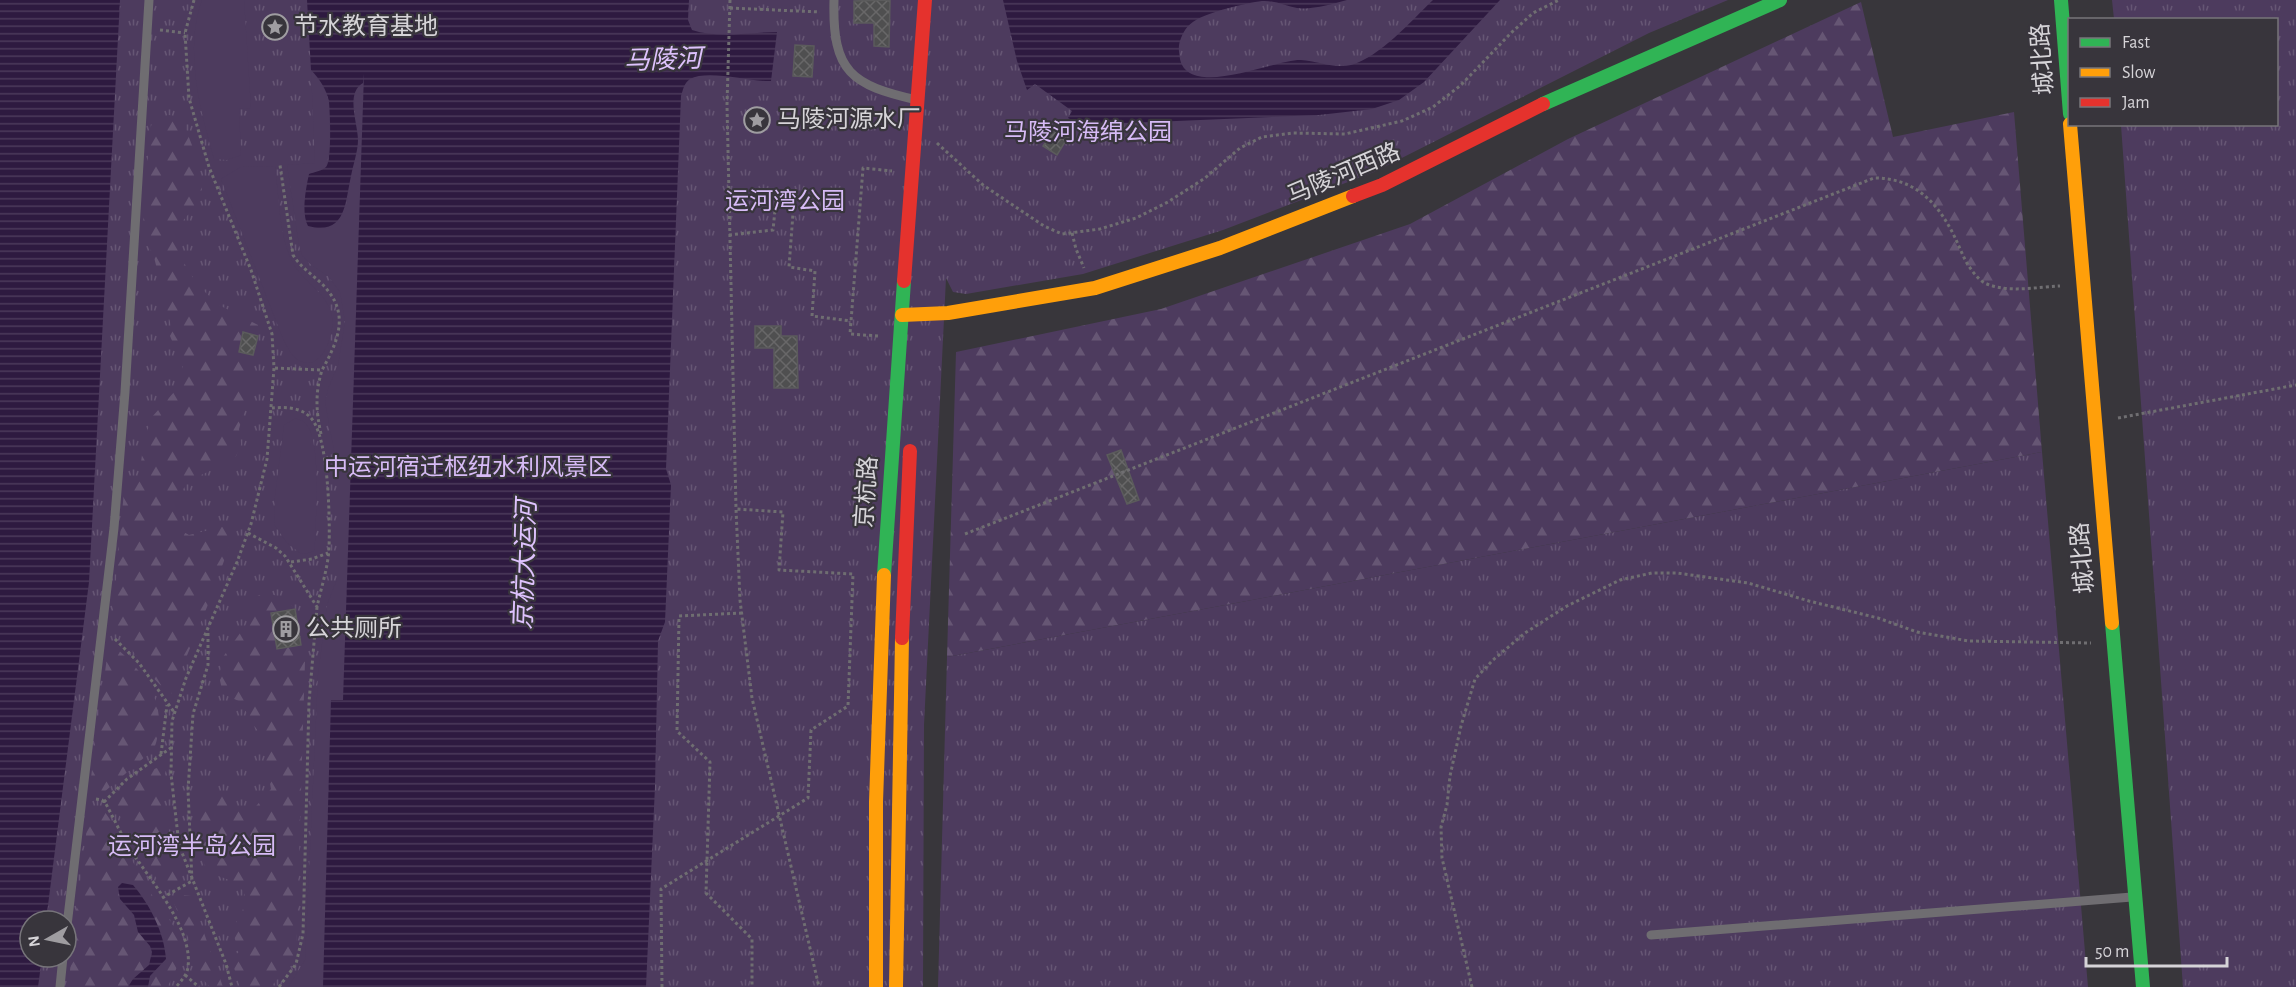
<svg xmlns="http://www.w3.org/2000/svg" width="2296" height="987" viewBox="0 0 2296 987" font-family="'Alegreya Sans','Noto Sans SC',sans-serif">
<defs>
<pattern id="grass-tufts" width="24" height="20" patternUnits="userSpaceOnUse" patternTransform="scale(1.5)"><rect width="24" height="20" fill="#4d3b5e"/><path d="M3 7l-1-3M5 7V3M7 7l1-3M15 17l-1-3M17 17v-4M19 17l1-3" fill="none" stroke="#665674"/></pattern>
<pattern id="forest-firs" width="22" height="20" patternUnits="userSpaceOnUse" patternTransform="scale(1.5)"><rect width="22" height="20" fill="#4d3b5e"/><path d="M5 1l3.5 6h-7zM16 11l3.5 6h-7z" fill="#665674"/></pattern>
<pattern id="water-rules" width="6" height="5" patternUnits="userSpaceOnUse" patternTransform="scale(1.5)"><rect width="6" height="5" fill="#2e1a40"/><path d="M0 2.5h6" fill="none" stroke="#4c3a5b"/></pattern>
<pattern id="building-cross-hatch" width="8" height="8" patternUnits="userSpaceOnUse" patternTransform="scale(1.5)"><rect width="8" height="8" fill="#4f4f50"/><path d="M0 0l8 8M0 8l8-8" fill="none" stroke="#686768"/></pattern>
</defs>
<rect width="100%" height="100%" fill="#38363b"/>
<path fill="url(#grass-tufts)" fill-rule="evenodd" d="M0,0H1728L1649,33L1374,172L1223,230L1083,274L966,294L953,292L946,278L924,725L923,987H0ZM30,921H66V957H30Z
M2112,0H2296V987H2183L2121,125L2276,124V20L2114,19Z
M2042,452L2088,987H938L947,657Z"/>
<path fill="url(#forest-firs)" d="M1861,2L1893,137L2014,112L2042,452L947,657L956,352L1161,309L1410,224L1568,139Z
M169,115L182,120C189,138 208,179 200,197C194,210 182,220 175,232L180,256L196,283L217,304L258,325V336L243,333L239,351L247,354L248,397L239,429L241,444L236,456L227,463L188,481L181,493L180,530L189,535L238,523L207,607L171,694C150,680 130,644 112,624L124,491L139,477L144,440L152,417L175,391L183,367L170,336L171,326L153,253L142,239L150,128L154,120Z
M270,594L284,598L295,609L305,661L296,955L271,987H240L231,958L239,952C237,945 233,936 234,930C236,916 251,906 243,891C236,878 218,879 208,870C200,862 195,819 196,807C196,803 199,799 201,795C228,787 233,799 244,820L271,789L262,736L252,723L241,702L223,694L219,676L223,657L248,622V608L252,600L259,595Z
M109,642C143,670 171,703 154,749L103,793L91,791L90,785Z
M157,768L166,770C157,797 172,847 183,872C180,880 173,888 163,887L141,857L116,808V801C127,786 138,773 157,768Z
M91,808H102L109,818C123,844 137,870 152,895C161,910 174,922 179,939C183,956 176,973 167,987H68L88,818Z
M184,895L191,896L223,987H210L199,975L194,952L174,903L176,897Z"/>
<path fill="#4d3b5e" d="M202,0H244L251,108L239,109L241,155L227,160L214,159C200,110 184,50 202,0Z
M365,54L343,701L331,700L323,987H288L305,960L318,675L327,605L337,579V467L325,402L328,389L338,365L345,322L340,292L328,276L310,264L302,255L299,245L287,165L315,163L311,70C319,78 324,87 328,98C331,108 331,160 325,169L347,204L356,133L354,94Z
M275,166C279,195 279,235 292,261C301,281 329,293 332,317C335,333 322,372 300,361C292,358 287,346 283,339L221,179L241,167Z
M296,418C298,420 302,420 304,422C323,437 315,521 315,545L314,551L305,554L300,553L287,543L274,524L275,496L284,425Z"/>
<path fill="url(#water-rules)" d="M0,0H120L89,582L46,921H30V957H42L38,987H0Z
M307,0H689L688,20L692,30C719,39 748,32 777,32L771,81C751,82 708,69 690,79C684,83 683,90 681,96L666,469L671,485L665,622L658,641L655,786L646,987H323L331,700H343L364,74L363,83C345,93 358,124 358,140C358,151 353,165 351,176C345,203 346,236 308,226C301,213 306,188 309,174C314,172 322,171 326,167C332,161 330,112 329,102C327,90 319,78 311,70Z
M1003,0H1347C1333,4 1311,10 1297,8C1286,6 1273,0 1262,1C1246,3 1209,12 1196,20C1187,25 1183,32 1180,41C1178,47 1179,52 1180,59C1189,100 1275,59 1301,60C1317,61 1335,69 1351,65C1380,57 1411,21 1433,0H1500L1424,82L1399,100L1372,109L1319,115L1081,125L1068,118L1072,111L1035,84L1027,90L1017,61Z
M122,883L133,885C150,905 164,932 166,959L150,976L148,987H128L133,979L149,965L152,952L150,946L138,932L134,915L120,899L118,887Z"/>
<path fill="url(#building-cross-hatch)" stroke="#5b5b5c" stroke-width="1.5" d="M890,0L889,47L874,46V23H854V1Z
M795,45L814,46L812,77L793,76Z
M1057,125L1070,134L1057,155L1043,146Z
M755,326H781V336H797L798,388H774V348H755Z
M243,332L258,336L253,355L239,352Z
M1121,450L1139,500L1127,504L1107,455Z
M295,609L301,645L277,649L271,613Z"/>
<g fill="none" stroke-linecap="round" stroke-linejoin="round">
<path stroke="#6f6e71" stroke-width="3" stroke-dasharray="3 3" stroke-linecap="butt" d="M194,0L185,33L189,98L209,167L251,270L272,334L274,368L267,459L251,524L237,562L186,678L172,721L171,774L179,845L226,964L232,987
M730,0L727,105L736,509L740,600L752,698L819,987
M730,8L820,12
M160,30L185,33
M937,143L983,185L1044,226L1062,234L1100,229L1136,218L1168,202L1205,178L1240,148L1262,137L1293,133L1345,134L1402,121L1433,107L1461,85L1511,33L1533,13L1559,0
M1072,233L1076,249L1084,268
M729,235L773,230L776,200H794L789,267L815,271L812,316L851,321
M878,336L850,334L863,168L892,171
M275,368L322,370C336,345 349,318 329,292C319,278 303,271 293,255L280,165
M2118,418L2296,385
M321,434C316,411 315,393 322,370
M248,533L276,548L285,556L317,607C321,588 328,568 329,548C330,521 329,435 310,417C300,407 285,407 272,408
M965,534L1874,178C1910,178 1933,197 1950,228C1957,240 1961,253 1968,265C1973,272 1979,281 1987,284C2009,293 2038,287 2060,286
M291,562L312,559L328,553
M742,613L679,616L677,731L710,762L706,893L752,939V987
M115,639L139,663L174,712
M161,754L167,705
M96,799L102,800L106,804C114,819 121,834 130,849C150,880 193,928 188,967C187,975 181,981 176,987
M104,802L127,779L172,747
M162,898L192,881L188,790L193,714L208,665V632
M185,975L199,987
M279,987L296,964L303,934L309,702L317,607
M662,987L661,889L808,798L811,730L848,706L853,574L779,570L783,512L736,509
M1472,987L1442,858L1441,827L1447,805L1450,776L1461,726L1475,679L1493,660L1525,633L1567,606L1620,580L1652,573H1677L1748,583L1809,601L1878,618L1917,632L1969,641L2091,643"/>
<path stroke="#6f6d71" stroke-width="9" d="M834,0C832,73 852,85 917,100
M66,934L114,528L125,392L149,0
M1651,935L2132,897
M60,987L63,957"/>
<path stroke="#30b455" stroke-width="14" d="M2061,0L2070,114
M1543,104L1780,0
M884,575L904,281
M2112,623L2143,987"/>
<path stroke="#ff9f0a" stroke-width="14" d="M2070,124L2112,623
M902,315L948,313L1095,288L1220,248L1353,196
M876,987V802L884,575
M896,987L902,638"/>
<path stroke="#e5322d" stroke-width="14" d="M1353,196L1382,185L1543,104
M904,281L925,0
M902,638L910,451"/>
</g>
<defs>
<g id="sight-ring" transform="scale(1.35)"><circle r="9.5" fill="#38353c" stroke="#9f9da1" stroke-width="1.5"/><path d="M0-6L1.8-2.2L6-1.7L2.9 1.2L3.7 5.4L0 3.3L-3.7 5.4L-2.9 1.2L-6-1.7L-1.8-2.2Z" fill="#9f9da1"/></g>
<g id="building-ring" transform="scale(1.35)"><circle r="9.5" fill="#38353c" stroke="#9f9da1" stroke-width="1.5"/><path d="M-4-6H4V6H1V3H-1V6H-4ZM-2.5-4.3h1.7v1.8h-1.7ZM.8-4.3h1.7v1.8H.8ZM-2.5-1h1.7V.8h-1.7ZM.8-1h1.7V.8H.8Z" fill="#9f9da1"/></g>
</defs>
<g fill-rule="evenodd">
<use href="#sight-ring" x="275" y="27"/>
<use href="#sight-ring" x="757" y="120"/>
<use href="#building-ring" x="286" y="629"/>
</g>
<g text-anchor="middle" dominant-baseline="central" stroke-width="4.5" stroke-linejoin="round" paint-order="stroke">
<g font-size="24" fill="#d6d4d8" stroke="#38353c" text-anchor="start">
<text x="294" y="27">节水教育基地</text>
<text x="777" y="120">马陵河源水厂</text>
<text x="306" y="629">公共厕所</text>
</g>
<g font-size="24" fill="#d6d4d8" stroke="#38353c">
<text transform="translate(2043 59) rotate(-94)">城北路</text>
<text transform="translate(1344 174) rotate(-23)">马陵河西路</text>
<text transform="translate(867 492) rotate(-86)">京杭路</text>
<text transform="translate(2083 558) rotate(-95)">城北路</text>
</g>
<g font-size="24" fill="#d7bbf6" stroke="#38353c">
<text x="1088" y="133">马陵河海绵公园</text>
<text x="785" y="202">运河湾公园</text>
<text x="468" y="468">中运河宿迁枢纽水利风景区</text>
<text x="192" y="847">运河湾半岛公园</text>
</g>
<g font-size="26" font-style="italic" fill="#dec2fd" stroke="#38353c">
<text transform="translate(663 60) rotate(-2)">马陵河</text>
<text transform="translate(525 565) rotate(-88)">京杭大运河</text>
</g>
</g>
<rect x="2068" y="18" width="210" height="108" fill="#38353c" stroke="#77757a" stroke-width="1.5"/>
<rect x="2080" y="38" width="30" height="9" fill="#30b455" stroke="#77757a" stroke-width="1.5"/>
<text x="2122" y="48" font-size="18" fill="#d6d4d8">Fast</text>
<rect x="2080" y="68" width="30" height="9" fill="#ff9f0a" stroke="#77757a" stroke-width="1.5"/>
<text x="2122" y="78" font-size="18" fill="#d6d4d8">Slow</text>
<rect x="2080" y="98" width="30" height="9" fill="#e5322d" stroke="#77757a" stroke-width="1.5"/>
<text x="2122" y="108" font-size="18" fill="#d6d4d8">Jam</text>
<g transform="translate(48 939) rotate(261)"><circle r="28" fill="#38353c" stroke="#77757a" stroke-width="1.5"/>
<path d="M0-4.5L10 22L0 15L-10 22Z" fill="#9f9da1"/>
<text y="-9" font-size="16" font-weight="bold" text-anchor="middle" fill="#d6d4d8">N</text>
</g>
<path d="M2086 957v9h141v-9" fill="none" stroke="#d6d4d8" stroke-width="3"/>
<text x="2095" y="957" font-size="18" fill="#d6d4d8" stroke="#38353c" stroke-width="4.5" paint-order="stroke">50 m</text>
</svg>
